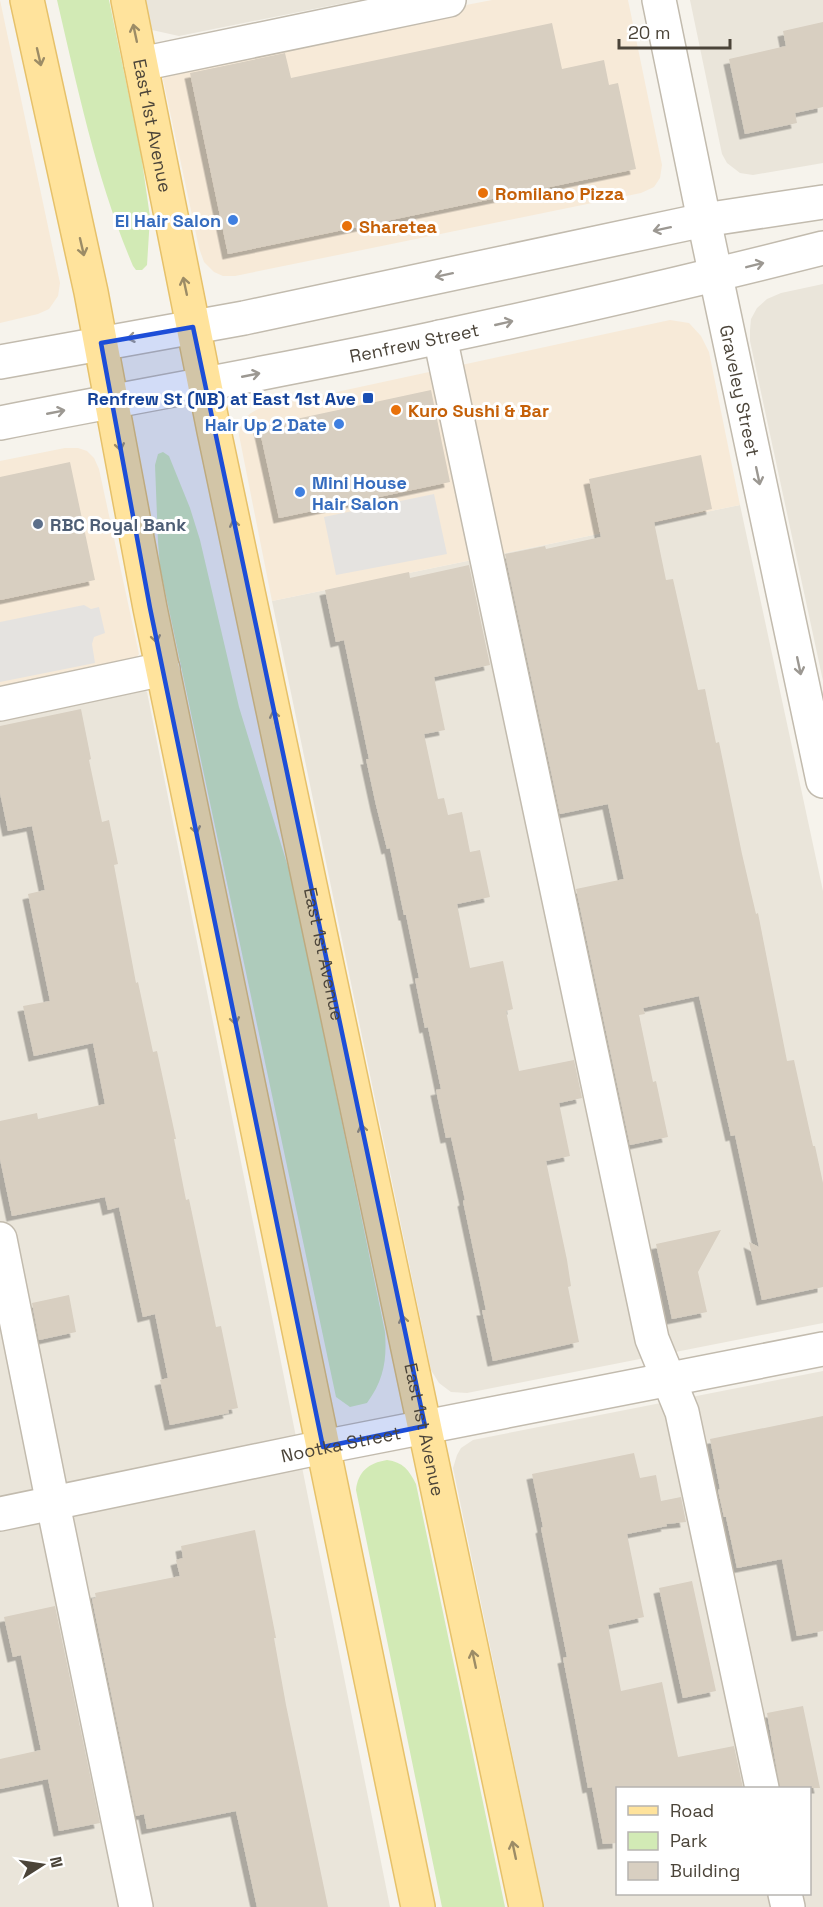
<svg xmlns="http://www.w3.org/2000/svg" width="823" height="1907" viewBox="0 0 823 1907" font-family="'Space Grotesk',sans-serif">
<defs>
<filter id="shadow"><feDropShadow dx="-5.5" dy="5.5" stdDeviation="0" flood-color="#0004"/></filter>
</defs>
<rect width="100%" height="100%" fill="#f6f3ec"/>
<path fill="#eae5da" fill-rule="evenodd" d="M145,0H359L179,36L152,30Z
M690,0H823V163L753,175L740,173L727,163L722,154Z
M823,284V681L750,341V330L751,319L757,308L767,299L781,293Z
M740,505L823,891V1323L467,1393L451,1392L439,1383L431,1370L272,601Z
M145,690L147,692L390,1907H0V704Z
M823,1371V1907H544L453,1468L457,1455L461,1448L473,1440ZM618,1788H810V1894H618Z"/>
<path fill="#f7ead8" d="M0,0L60,283L58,296L49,309L38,314L0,323Z
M492,0H628L662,165L660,178L654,187L641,193L235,276H223L214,272L204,262L199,248L163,79L186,59Z
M670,320L689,323L701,336L709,352L740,505L272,601L239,435L241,425L245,418L251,413L258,409Z
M65,448H78L87,451L94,458L99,469L139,654L137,657L131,660L0,704V461Z"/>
<path fill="#d2eab5" d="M57,0H109L141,154L150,217L147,265L142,270H136L133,266C97,181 78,90 57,0Z
M163,452L169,456L190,508L200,540L239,707L292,880L385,1332C387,1360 384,1380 367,1403L350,1407L336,1397L160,567L158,542L155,465L158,454Z
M387,1460C403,1462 409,1470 416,1484L505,1907H442L356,1490C358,1472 368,1463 387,1460Z"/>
<path fill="#e5e3e0" d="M434,494L447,554L336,575L324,517Z
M84,605L91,609L99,607L105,633L94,637L92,644L95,663L0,682V622Z"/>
<path fill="#d8cfc1" filter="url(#shadow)" d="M823,22V107L795,113L797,123L745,134L729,59L786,46L783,31Z
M552,23L562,69L604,60L609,85L618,83L636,169L228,254L190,73L285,53L291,78Z
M431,390L450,482L279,518L259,427Z
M701,455L712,509L654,522L666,580L673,579L698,690L705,689L716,743L719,742L742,854L756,914L758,913L787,1061L794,1060L813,1146H815L823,1183V1287L762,1300L749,1242L759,1247L735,1135L731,1136L699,996L643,1008L645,1014L639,1015L653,1082L656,1081L668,1137L630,1145L576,889L624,879L608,804L560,814L505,554L545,546L546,549L601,537L589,479Z
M70,462L95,580L0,600V477Z
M469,565L490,665L434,677L445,730L424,734L438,799L444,798L448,815L462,812L470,852L480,850L490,897L457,904L470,968L503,961L513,1009L506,1011L519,1071L574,1060L582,1098L559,1103L570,1156L546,1161L567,1260L571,1286L568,1287L579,1342L493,1361L482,1310H486L463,1201L465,1200L451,1137L446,1138L436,1090L441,1089L428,1027L425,1028L415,979L419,978L406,915H404L390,848L387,849L376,805L366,759H369L344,640L336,642L325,590L409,572L410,578Z
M81,709L91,759L89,760L102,822L109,820L118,864L114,865L136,983L138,982L153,1052L157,1051L176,1139H174L186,1200L189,1199L216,1327L221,1326L238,1408L228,1410L229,1413L170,1425L160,1380L168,1378L155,1314L143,1317L119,1207L108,1210L105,1197L12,1216L0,1159V1121L37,1113L38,1119L105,1104L93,1043L34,1056L23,1006L50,1001L28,894L45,890L32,826L8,831L0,793V726Z
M721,1230L698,1272L707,1312L672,1319L656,1244Z
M69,1295L76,1332L39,1340L32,1303Z
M823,1416V1631L797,1636L782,1559L737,1568L726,1517H724L718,1490L720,1489L710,1439Z
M634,1453L640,1478L656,1475L661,1501L681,1497L686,1522L666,1524L667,1526L627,1534L644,1617L608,1625L621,1691L662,1682L678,1757L734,1746L743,1788H618V1843L603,1844L592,1787L588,1788L574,1714L563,1658L567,1657L541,1528L543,1527L532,1474Z
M255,1530L276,1638H274L286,1705L328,1907H257L236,1811L147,1829L144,1814L136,1816L92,1599L96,1598L95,1593L180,1576L176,1560L183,1558L181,1546Z
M692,1581L716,1691L683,1698L659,1588Z
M55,1606L100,1823L59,1831L48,1779L0,1789V1759L41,1750L21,1655L13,1657L4,1617Z
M803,1706L820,1788H780L767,1713Z"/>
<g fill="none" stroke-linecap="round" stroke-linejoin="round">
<g stroke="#c2bbae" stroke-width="36">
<g id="minor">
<path id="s1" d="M659,0L704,220L823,781"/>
<path d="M141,64L449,0"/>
<path d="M440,337L652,1339L682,1412L762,1788"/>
<path d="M0,362L244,318L704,220L823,202"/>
<path id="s2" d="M0,423C147,394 294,369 440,337C568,310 696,280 823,248"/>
<path d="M0,704L163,669"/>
<path d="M0,1239L53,1504L136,1907"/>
<path id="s3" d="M0,1514L323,1447L823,1349"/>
<path d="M785,1894L788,1907"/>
</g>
</g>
<g stroke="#e6c16a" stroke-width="36">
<g id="major">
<path d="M27,0L91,292L150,608L418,1907"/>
<path id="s4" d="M128,0L214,431L526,1907"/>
</g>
</g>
<use href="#minor" stroke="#fff" stroke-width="33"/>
<use href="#major" stroke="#ffe39c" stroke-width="33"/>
</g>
<defs><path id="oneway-shaft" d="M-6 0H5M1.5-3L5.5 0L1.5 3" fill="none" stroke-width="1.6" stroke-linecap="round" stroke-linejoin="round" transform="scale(1.5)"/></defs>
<g stroke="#9c8c66">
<use href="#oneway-shaft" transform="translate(135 33) rotate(-102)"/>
<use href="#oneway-shaft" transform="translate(39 57) rotate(77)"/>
<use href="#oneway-shaft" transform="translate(82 247) rotate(77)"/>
<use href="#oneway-shaft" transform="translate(185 286) rotate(-102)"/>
<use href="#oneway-shaft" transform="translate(119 442) rotate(79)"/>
<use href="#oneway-shaft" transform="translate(235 528) rotate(-102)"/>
<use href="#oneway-shaft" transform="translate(155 634) rotate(79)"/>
<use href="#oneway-shaft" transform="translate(275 719) rotate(-102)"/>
<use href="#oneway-shaft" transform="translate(195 825) rotate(78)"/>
<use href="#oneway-shaft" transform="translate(234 1016) rotate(78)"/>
<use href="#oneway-shaft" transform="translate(363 1133) rotate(-102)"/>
<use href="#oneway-shaft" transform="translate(404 1324) rotate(-102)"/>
<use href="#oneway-shaft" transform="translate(474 1659) rotate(-102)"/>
<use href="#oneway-shaft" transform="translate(514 1850) rotate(-102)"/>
</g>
<g stroke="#9c9892">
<use href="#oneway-shaft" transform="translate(662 229) rotate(168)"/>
<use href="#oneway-shaft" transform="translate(755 265) rotate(-14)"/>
<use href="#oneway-shaft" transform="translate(444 275) rotate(168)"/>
<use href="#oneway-shaft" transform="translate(504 323) rotate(-13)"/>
<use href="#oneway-shaft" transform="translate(136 337) rotate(170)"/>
<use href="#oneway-shaft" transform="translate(251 375) rotate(-11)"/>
<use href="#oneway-shaft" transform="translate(56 412) rotate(-11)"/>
<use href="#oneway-shaft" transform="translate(758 476) rotate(78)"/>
<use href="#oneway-shaft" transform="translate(799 666) rotate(78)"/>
</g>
<path fill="#1d4ed8" fill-opacity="0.2" stroke="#1d4ed8" stroke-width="4.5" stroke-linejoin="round" d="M193,327L425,1426L323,1447L150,608L101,343Z"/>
<g fill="#e8710a" stroke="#fff" stroke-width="2">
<circle cx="483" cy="193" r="6"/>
<circle cx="347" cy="226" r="6"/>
<circle cx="396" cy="410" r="6"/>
</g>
<g fill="#3f7fe0" stroke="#fff" stroke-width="2">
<circle cx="233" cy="220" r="6"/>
<circle cx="339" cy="424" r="6"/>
<circle cx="300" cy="492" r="6"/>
</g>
<rect fill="#1a4fb4" stroke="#fff" stroke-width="2" x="362" y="392" width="12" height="12" rx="3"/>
<circle fill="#5c6f8a" stroke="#fff" stroke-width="2" cx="38" cy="524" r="6"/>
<g text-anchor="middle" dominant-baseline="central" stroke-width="6" stroke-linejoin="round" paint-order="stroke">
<g font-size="18" fill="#4b4439" stroke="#fff">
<text stroke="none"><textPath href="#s4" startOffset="128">East 1st Avenue</textPath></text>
<text stroke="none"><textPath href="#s2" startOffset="422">Renfrew Street</textPath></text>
<text stroke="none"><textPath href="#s1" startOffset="399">Graveley Street</textPath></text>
<text stroke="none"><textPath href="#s4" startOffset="974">East 1st Avenue</textPath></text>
<text stroke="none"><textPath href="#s4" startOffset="1460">East 1st Avenue</textPath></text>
<text stroke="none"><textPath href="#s3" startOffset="348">Nootka Street</textPath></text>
</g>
<g font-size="18" font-weight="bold" fill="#c56008" stroke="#fff" text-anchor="start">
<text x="495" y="193">Romilano Pizza</text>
<text x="359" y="226">Sharetea</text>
<text x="408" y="410">Kuro Sushi &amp; Bar</text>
</g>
<g font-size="18" font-weight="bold" fill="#366cbe" stroke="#fff" text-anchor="end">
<text x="221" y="220">El Hair Salon</text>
<text x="327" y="424">Hair Up 2 Date</text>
<text x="312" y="482" text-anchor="start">Mini House<tspan x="312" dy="21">Hair Salon</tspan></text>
</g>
<g font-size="18" font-weight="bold" fill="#164399" stroke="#fff" text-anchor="end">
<text x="356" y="398">Renfrew St (NB) at East 1st Ave</text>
</g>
<g font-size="18" font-weight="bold" fill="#4e5e75" stroke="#fff" text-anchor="start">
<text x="50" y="524">RBC Royal Bank</text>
</g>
</g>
<rect x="616" y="1787" width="195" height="108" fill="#ffffff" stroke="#b7b4b0" stroke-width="1.5"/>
<rect x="628" y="1806" width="30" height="9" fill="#ffe39c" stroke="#b7b4b0" stroke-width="1.5"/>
<text x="670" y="1817" font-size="18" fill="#4b4439">Road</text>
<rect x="628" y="1832" width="30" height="18" fill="#d2eab5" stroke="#b7b4b0" stroke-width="1.5"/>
<text x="670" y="1847" font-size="18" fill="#4b4439">Park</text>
<rect x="628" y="1862" width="30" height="18" fill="#d8cfc1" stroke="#b7b4b0" stroke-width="1.5"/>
<text x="670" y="1877" font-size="18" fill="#4b4439">Building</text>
<g transform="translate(42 1865) rotate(78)" stroke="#ffffff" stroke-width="4.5" paint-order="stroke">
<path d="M0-4.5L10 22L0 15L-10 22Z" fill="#4b4439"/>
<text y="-9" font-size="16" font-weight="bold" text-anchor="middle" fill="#4b4439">N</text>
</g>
<path d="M619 39v9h111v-9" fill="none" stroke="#4b4439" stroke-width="3"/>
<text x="628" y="39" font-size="18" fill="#4b4439" stroke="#ffffff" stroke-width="4.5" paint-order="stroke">20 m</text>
</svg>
